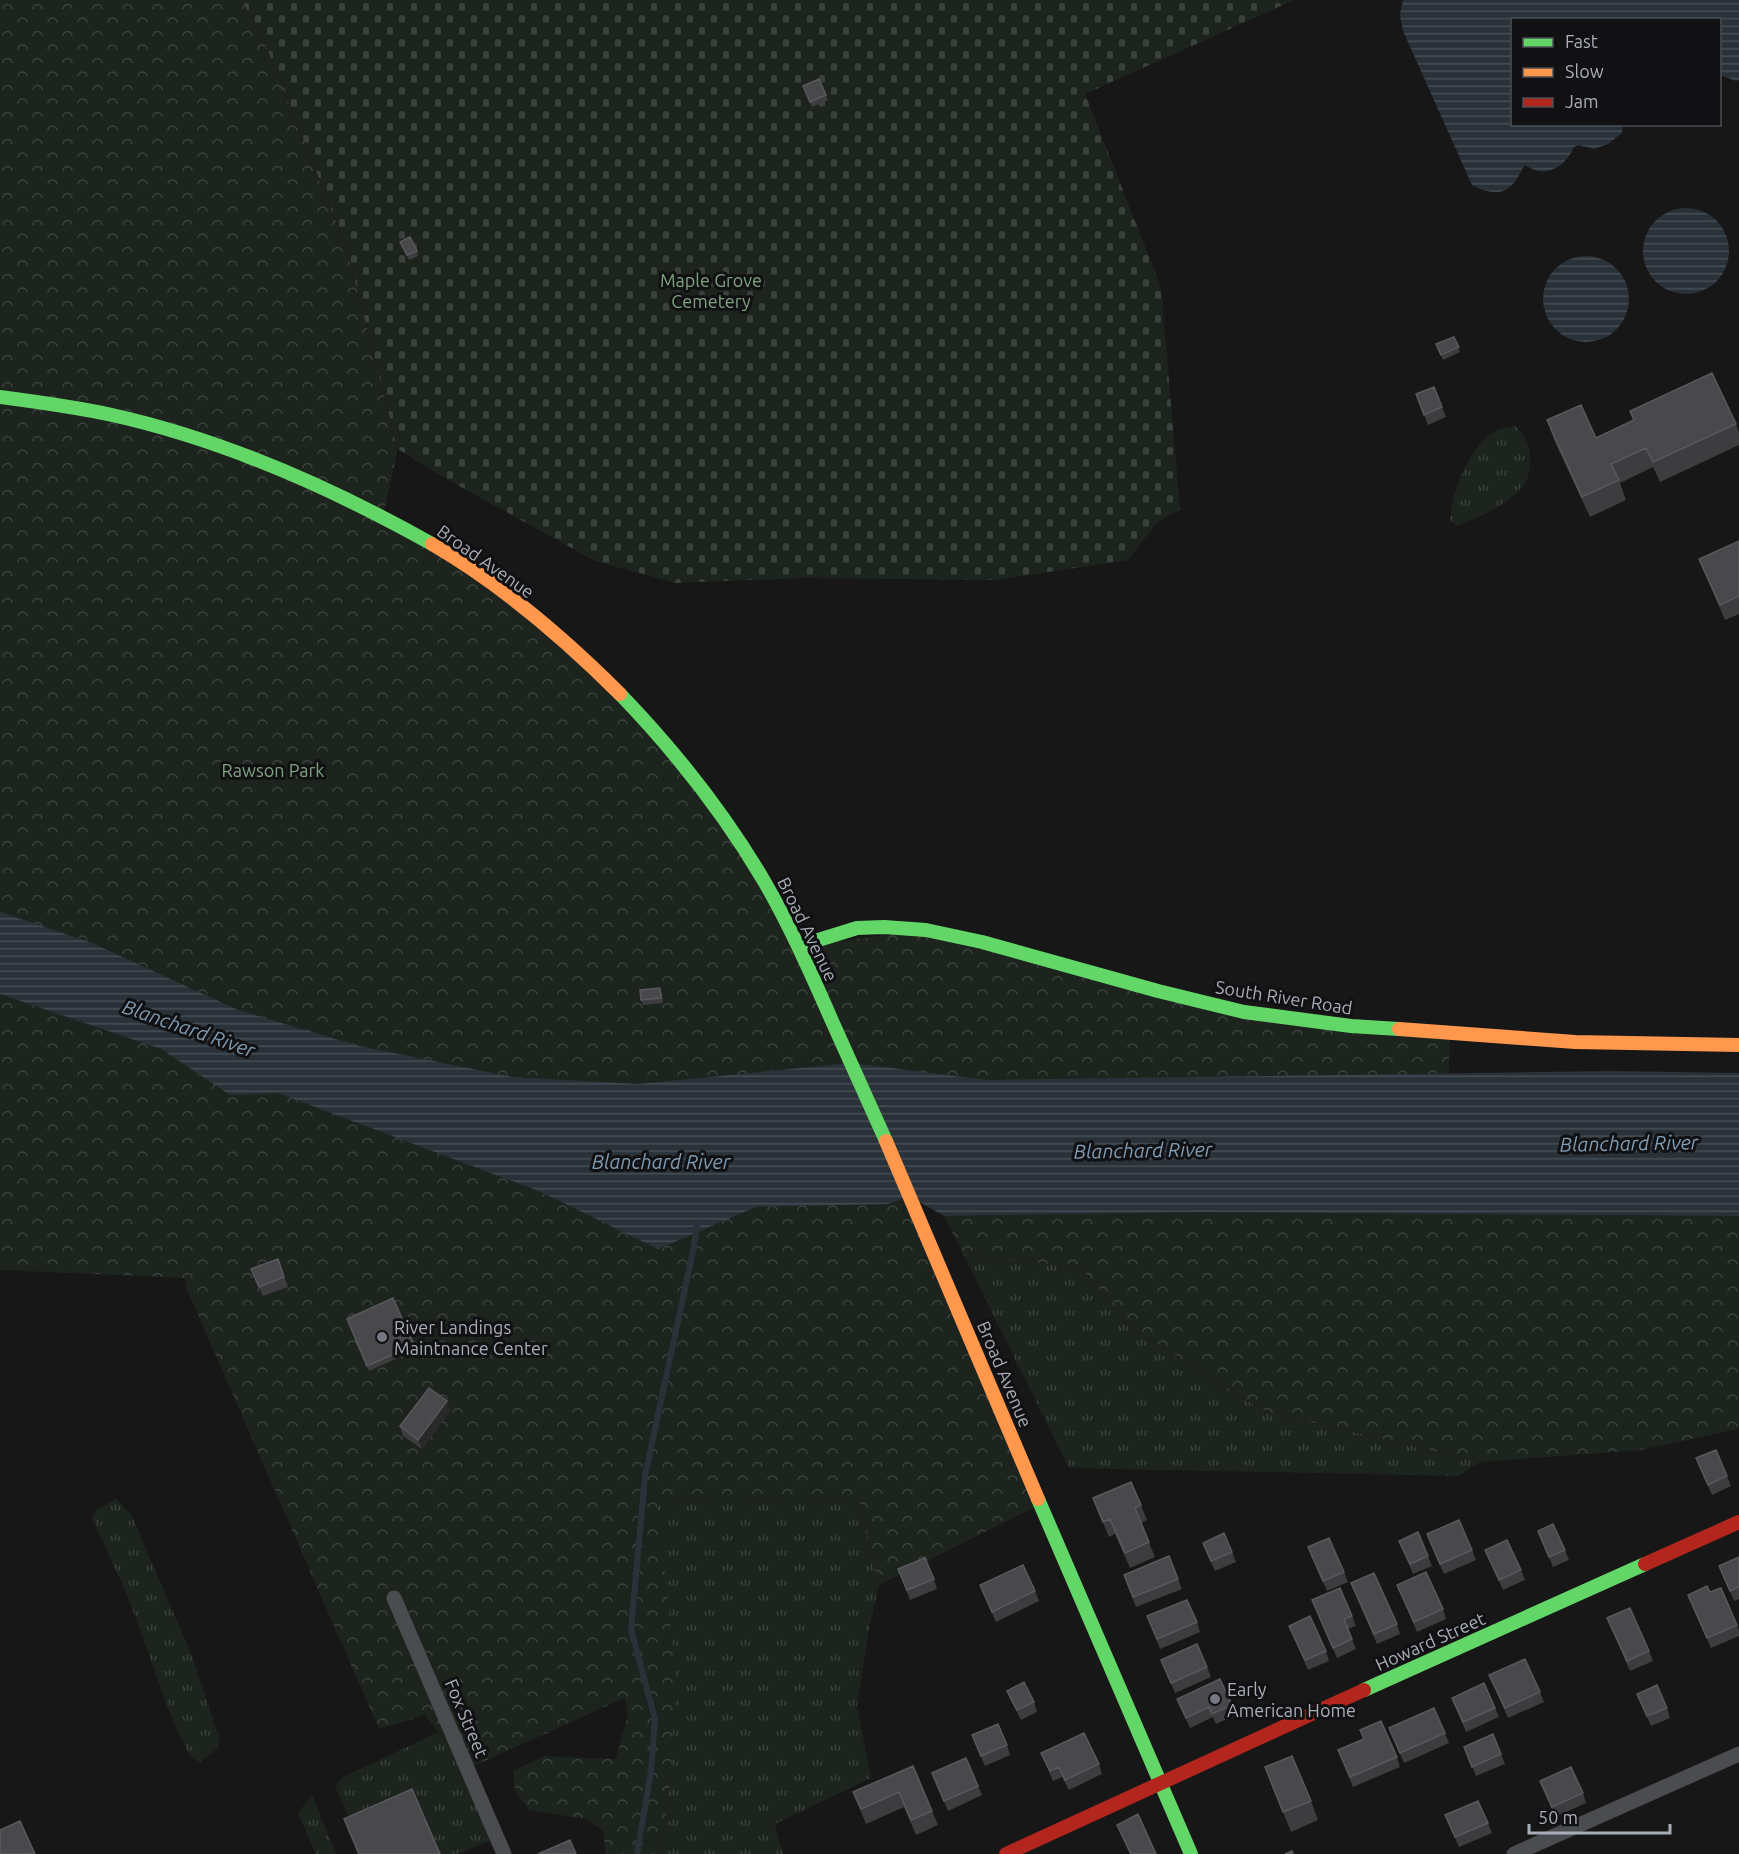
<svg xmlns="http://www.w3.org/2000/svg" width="1739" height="1854" viewBox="0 0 1739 1854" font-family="Ubuntu,sans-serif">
<defs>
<pattern id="grass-tufts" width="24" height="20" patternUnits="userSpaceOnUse" patternTransform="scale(1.5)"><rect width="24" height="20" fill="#1d241e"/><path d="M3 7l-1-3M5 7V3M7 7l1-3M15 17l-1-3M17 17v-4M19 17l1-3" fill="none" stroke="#3b413d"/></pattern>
<pattern id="forest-crowns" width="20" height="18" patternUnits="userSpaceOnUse" patternTransform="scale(1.5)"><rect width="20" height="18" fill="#1d241e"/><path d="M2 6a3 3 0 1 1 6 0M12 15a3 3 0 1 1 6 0" fill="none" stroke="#3b413d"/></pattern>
<pattern id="cemetery-stones" width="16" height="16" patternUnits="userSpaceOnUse" patternTransform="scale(1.5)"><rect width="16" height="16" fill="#1d241e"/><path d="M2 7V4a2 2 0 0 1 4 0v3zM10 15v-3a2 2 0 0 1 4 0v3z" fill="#3b413d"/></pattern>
<pattern id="water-rules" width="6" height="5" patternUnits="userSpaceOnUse" patternTransform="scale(1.5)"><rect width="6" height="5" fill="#2a3239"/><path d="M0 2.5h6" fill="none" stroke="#464d54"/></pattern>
</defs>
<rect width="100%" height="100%" fill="#171717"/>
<path fill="url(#grass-tufts)" d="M1515,426C1526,437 1532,448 1530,463C1529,469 1529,476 1526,481C1512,504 1481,516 1457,526L1450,521C1451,493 1470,444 1497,430C1502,428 1510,427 1515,426Z
M963,1254L1081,1268L1133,1329L1264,1411L1480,1462L1459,1476L1069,1468Z
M858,1498L879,1585L868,1634L857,1706L871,1778L775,1824L783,1854H661L671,1776L657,1501Z
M116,1499L132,1516L192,1656L219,1737L218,1748L200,1762L190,1757L170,1714L128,1597L92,1518L97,1509Z
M439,1732L467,1769L497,1838L457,1854H439L357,1836L335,1786L343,1777Z
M312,1795L336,1854H316L298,1813Z"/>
<path fill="url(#forest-crowns)" d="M0,0H242L266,46L346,247L398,449L383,516L557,635L675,755L799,946L926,930L1244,1012L1450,1033L1446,1145L892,1156L1041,1504L879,1585L858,1498L657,1501L676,1674L671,1776L661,1854H606L603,1831L586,1819L529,1810L515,1791L513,1771L544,1756L616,1759L628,1714L624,1698L467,1769L425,1715L379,1729L188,1292L185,1278L0,1270Z
M1197,1212L1739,1216V1429L1640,1450L1480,1462L1264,1411L1133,1329L1081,1268L963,1254L944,1216Z"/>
<path fill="url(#cemetery-stones)" d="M242,0H1294L1085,94L1161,287L1180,510L1158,521L1128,560L997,580L804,578L676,583L595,561L450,481L398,449L346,246L266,46Z"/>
<path fill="url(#water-rules)" d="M1403,0H1739V80L1736,81L1720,75V20H1512V124L1623,125L1622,133L1608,144L1594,149L1578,145L1574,147C1568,161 1554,174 1538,171C1534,170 1529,167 1524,165C1512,193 1500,199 1472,185L1403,31L1400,15Z
M1643 251a43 43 0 1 1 86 0a43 43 0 1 1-86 0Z
M1543 299a43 43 0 1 1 86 0a43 43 0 1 1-86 0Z
M0,912L92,943L238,1010L359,1046L512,1077L638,1084L852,1063L986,1080L1611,1071L1739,1073V1216L1197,1212L944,1216L909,1196L888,1204L756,1207L658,1249L541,1192L278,1093L230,1095L161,1049L0,994Z"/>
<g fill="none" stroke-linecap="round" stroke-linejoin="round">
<path stroke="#2a3239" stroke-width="6" d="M637,1854L651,1771L655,1719L631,1629L645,1476L693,1251L697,1226"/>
<path stroke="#4b4c50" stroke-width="15" d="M394,1598L504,1854
M1514,1854L1739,1754"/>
<path stroke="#63d668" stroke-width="14" d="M0,397C38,402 75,407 112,415C225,440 332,488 432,544
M620,694C675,751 724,813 764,881C790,926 811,973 832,1021C850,1061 868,1101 886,1141
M799,946L857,928L884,927L926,930L982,942L1158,991L1244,1012L1351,1026L1399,1029
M1038,1499L1191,1854
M1364,1690L1645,1564"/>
<path stroke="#ff974d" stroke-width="14" d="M432,544C501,584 564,638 620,694
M1399,1029L1575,1042L1739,1045
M886,1141L1038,1499"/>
<path stroke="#b3261e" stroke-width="14" d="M1645,1564L1739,1522
M1006,1854L1364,1690"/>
</g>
<path fill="#3d3d3f" d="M819,79L828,100L812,107L803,86Z
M400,242L417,251L418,256L409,260Z
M1454,337L1460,352L1443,360L1436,344Z
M1416,394L1442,407L1446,417L1428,425Z
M1630,411L1736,424L1739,432V445L1660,482L1653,467L1620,483L1626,500L1590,517L1554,440L1547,420L1596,438L1633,420Z
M1739,541V614L1725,620L1705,574L1699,559Z
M662,993L663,1003L643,1005L641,1000Z
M278,1259L288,1287L263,1296L251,1269Z
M349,1324L414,1345L415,1350L369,1371Z
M447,1401L450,1411L422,1449L403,1436L400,1426Z
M1696,1458L1727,1476L1731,1486L1712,1495Z
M1093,1498L1141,1505L1147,1520L1141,1523L1155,1557L1130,1568L1115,1534L1109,1537Z
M1538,1531L1565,1550L1569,1560L1553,1567Z
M1427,1534L1472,1550L1476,1560L1444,1574Z
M1399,1541L1428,1556L1432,1566L1413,1574Z
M1203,1543L1232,1552L1236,1562L1215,1571Z
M1308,1547L1344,1572L1348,1582L1327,1591Z
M1485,1550L1521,1570L1525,1580L1503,1590Z
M1169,1556L1182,1589L1136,1607L1124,1575Z
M1739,1557V1599L1734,1601L1719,1566Z
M898,1569L934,1579L937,1589L910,1600Z
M1351,1583L1397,1624L1400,1634L1377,1644Z
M980,1585L1035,1591L1039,1601L996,1622Z
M1397,1585L1443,1609L1446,1619L1417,1632Z
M1710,1592L1737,1625L1739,1630V1636L1711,1648L1688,1595Z
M1312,1600L1352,1616L1356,1626L1348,1629L1356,1649L1337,1658Z
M1147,1616L1197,1622L1200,1632L1160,1649Z
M1607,1618L1649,1651L1653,1661L1630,1671Z
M1289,1626L1326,1651L1329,1661L1308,1670Z
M1161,1660L1207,1667L1211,1677L1175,1693Z
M1489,1675L1540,1692L1544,1702L1508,1718Z
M1007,1691L1034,1702L1037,1712L1021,1720L1011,1701Z
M1637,1694L1667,1708L1670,1718L1651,1726Z
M1452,1698L1495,1708L1499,1717L1466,1732Z
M1177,1699L1232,1705L1236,1715L1216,1724L1213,1717L1190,1728Z
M1389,1728L1445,1733L1449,1743L1404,1763Z
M972,1735L1007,1745L1010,1755L985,1766Z
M1464,1747L1501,1754L1505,1764L1476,1776Z
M1338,1750L1397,1757L1400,1767L1353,1787Z
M1041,1753L1099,1764L1102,1774L1069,1790L1062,1777L1053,1781Z
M913,1766L932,1811L938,1825L916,1835L904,1807L866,1824L853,1792Z
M1265,1767L1311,1801L1318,1820L1291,1832Z
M932,1773L978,1786L982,1795L948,1811Z
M1540,1781L1583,1793L1586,1803L1555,1817Z
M1445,1815L1488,1823L1492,1833L1459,1847Z
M344,1819L440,1854H358Z
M1117,1825L1156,1854H1130Z"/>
<path fill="#29292a" d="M447,1401L450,1411L422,1449L418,1440Z"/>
<path fill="#49494c" stroke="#58595d" stroke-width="1.5" d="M819,79L826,95L810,102L803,86Z
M410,237L417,251L407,255L400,242Z
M1454,337L1459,347L1441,355L1436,344Z
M1712,373L1736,424L1653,462L1646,448L1611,464L1619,480L1582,497L1547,420L1581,405L1596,438L1634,420L1630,411Z
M1434,387L1442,407L1424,415L1416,394Z
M1739,541V596L1720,605L1699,559Z
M660,988L661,998L641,1000L640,990Z
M278,1259L284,1277L259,1287L251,1269Z
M393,1298L414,1345L367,1366L347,1319Z
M429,1388L447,1401L418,1440L400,1426Z
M1716,1450L1727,1476L1708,1485L1696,1458Z
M1131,1482L1141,1505L1135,1508L1149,1542L1125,1553L1110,1519L1103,1522L1093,1498Z
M1459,1520L1472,1550L1440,1564L1427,1534Z
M1553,1524L1565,1550L1549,1557L1538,1531Z
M1418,1532L1428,1556L1410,1564L1399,1541Z
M1224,1533L1232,1552L1211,1561L1203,1543Z
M1329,1538L1344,1572L1323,1581L1308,1547Z
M1507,1540L1521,1570L1499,1580L1485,1550Z
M1169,1556L1178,1579L1133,1597L1124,1575Z
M1739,1557V1587L1730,1591L1719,1566Z
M925,1558L934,1579L907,1590L898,1569Z
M1023,1565L1035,1591L992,1612L980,1585Z
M1426,1572L1443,1609L1414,1622L1397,1585Z
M1374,1573L1397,1624L1374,1634L1351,1583Z
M1707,1586L1710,1592L1721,1588L1737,1625L1707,1638L1688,1595Z
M1340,1588L1352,1616L1344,1619L1352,1639L1333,1648L1312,1600Z
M1187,1600L1197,1622L1157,1639L1147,1616Z
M1630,1608L1649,1651L1627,1661L1607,1618Z
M1310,1616L1326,1651L1305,1660L1289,1626Z
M1197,1644L1207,1667L1171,1683L1161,1660Z
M1525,1659L1540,1692L1505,1708L1489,1675Z
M1220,1679L1232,1705L1212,1714L1209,1707L1186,1718L1177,1699Z
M1024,1682L1034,1702L1017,1710L1007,1691Z
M1484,1683L1495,1708L1463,1722L1452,1698Z
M1657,1685L1667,1708L1647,1716L1637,1694Z
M1434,1708L1445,1733L1400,1753L1389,1728Z
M1381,1721L1397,1757L1350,1777L1338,1750L1364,1739L1360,1730Z
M998,1724L1007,1745L981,1756L972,1735Z
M1084,1733L1099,1764L1065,1780L1059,1767L1050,1771L1041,1753Z
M1493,1734L1501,1754L1472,1767L1464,1747Z
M1292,1756L1311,1801L1283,1812L1265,1767Z
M966,1758L978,1786L944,1801L932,1773Z
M913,1766L932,1811L911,1820L899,1792L861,1809L853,1792Z
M1571,1767L1583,1793L1552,1807L1540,1781Z
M412,1789L440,1854H359L344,1819Z
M1478,1801L1488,1823L1455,1837L1445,1815Z
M1138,1814L1156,1854H1131L1117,1825Z
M20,1821L35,1854H0V1830Z
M570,1840L576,1854H538Z
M1292,1851L1293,1854H1285Z"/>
<g fill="#757880" stroke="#111113" stroke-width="2">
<circle cx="382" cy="1337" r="6"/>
<circle cx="1215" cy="1699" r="6"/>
</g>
<g text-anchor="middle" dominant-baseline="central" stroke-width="6" stroke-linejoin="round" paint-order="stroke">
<g font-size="18" fill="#7fa381" stroke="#111113">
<text x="711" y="280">Maple Grove<tspan x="711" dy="21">Cemetery</tspan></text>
<text x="273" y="770">Rawson Park</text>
</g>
<g font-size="18" fill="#a8adb8" stroke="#111113">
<text transform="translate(486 561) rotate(35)">Broad Avenue</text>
<text transform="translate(808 929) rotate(64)">Broad Avenue</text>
<text transform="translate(1284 997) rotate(9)">South River Road</text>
<text transform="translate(1005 1374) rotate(67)">Broad Avenue</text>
<text transform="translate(1430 1641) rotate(-24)">Howard Street</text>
<text transform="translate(467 1718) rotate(67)">Fox Street</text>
</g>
<g font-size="18" fill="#a8adb8" stroke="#111113" text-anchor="start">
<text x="394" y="1327">River Landings<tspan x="394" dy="21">Maintnance Center</tspan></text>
<text x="1227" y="1689">Early<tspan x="1227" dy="21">American Home</tspan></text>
</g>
<g font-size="20" font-style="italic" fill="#7f9bb3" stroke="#111113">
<text transform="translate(189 1028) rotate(19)">Blanchard River</text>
<text transform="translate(1629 1143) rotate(-1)">Blanchard River</text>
<text transform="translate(1143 1150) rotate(-1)">Blanchard River</text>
<text x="661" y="1161">Blanchard River</text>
</g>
</g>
<rect x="1511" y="18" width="210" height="108" fill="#111113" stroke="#4d4f55" stroke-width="1.5"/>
<rect x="1523" y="38" width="30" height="9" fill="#63d668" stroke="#4d4f55" stroke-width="1.5"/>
<text x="1565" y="48" font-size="18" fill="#a8adb8">Fast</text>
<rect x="1523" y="68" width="30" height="9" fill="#ff974d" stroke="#4d4f55" stroke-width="1.5"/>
<text x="1565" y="78" font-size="18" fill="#a8adb8">Slow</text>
<rect x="1523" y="98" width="30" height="9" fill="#b3261e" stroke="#4d4f55" stroke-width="1.5"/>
<text x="1565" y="108" font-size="18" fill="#a8adb8">Jam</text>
<path d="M1529 1824v9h141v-9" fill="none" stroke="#a8adb8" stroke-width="3"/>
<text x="1538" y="1824" font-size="18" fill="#a8adb8" stroke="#111113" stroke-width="4.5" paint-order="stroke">50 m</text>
</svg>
